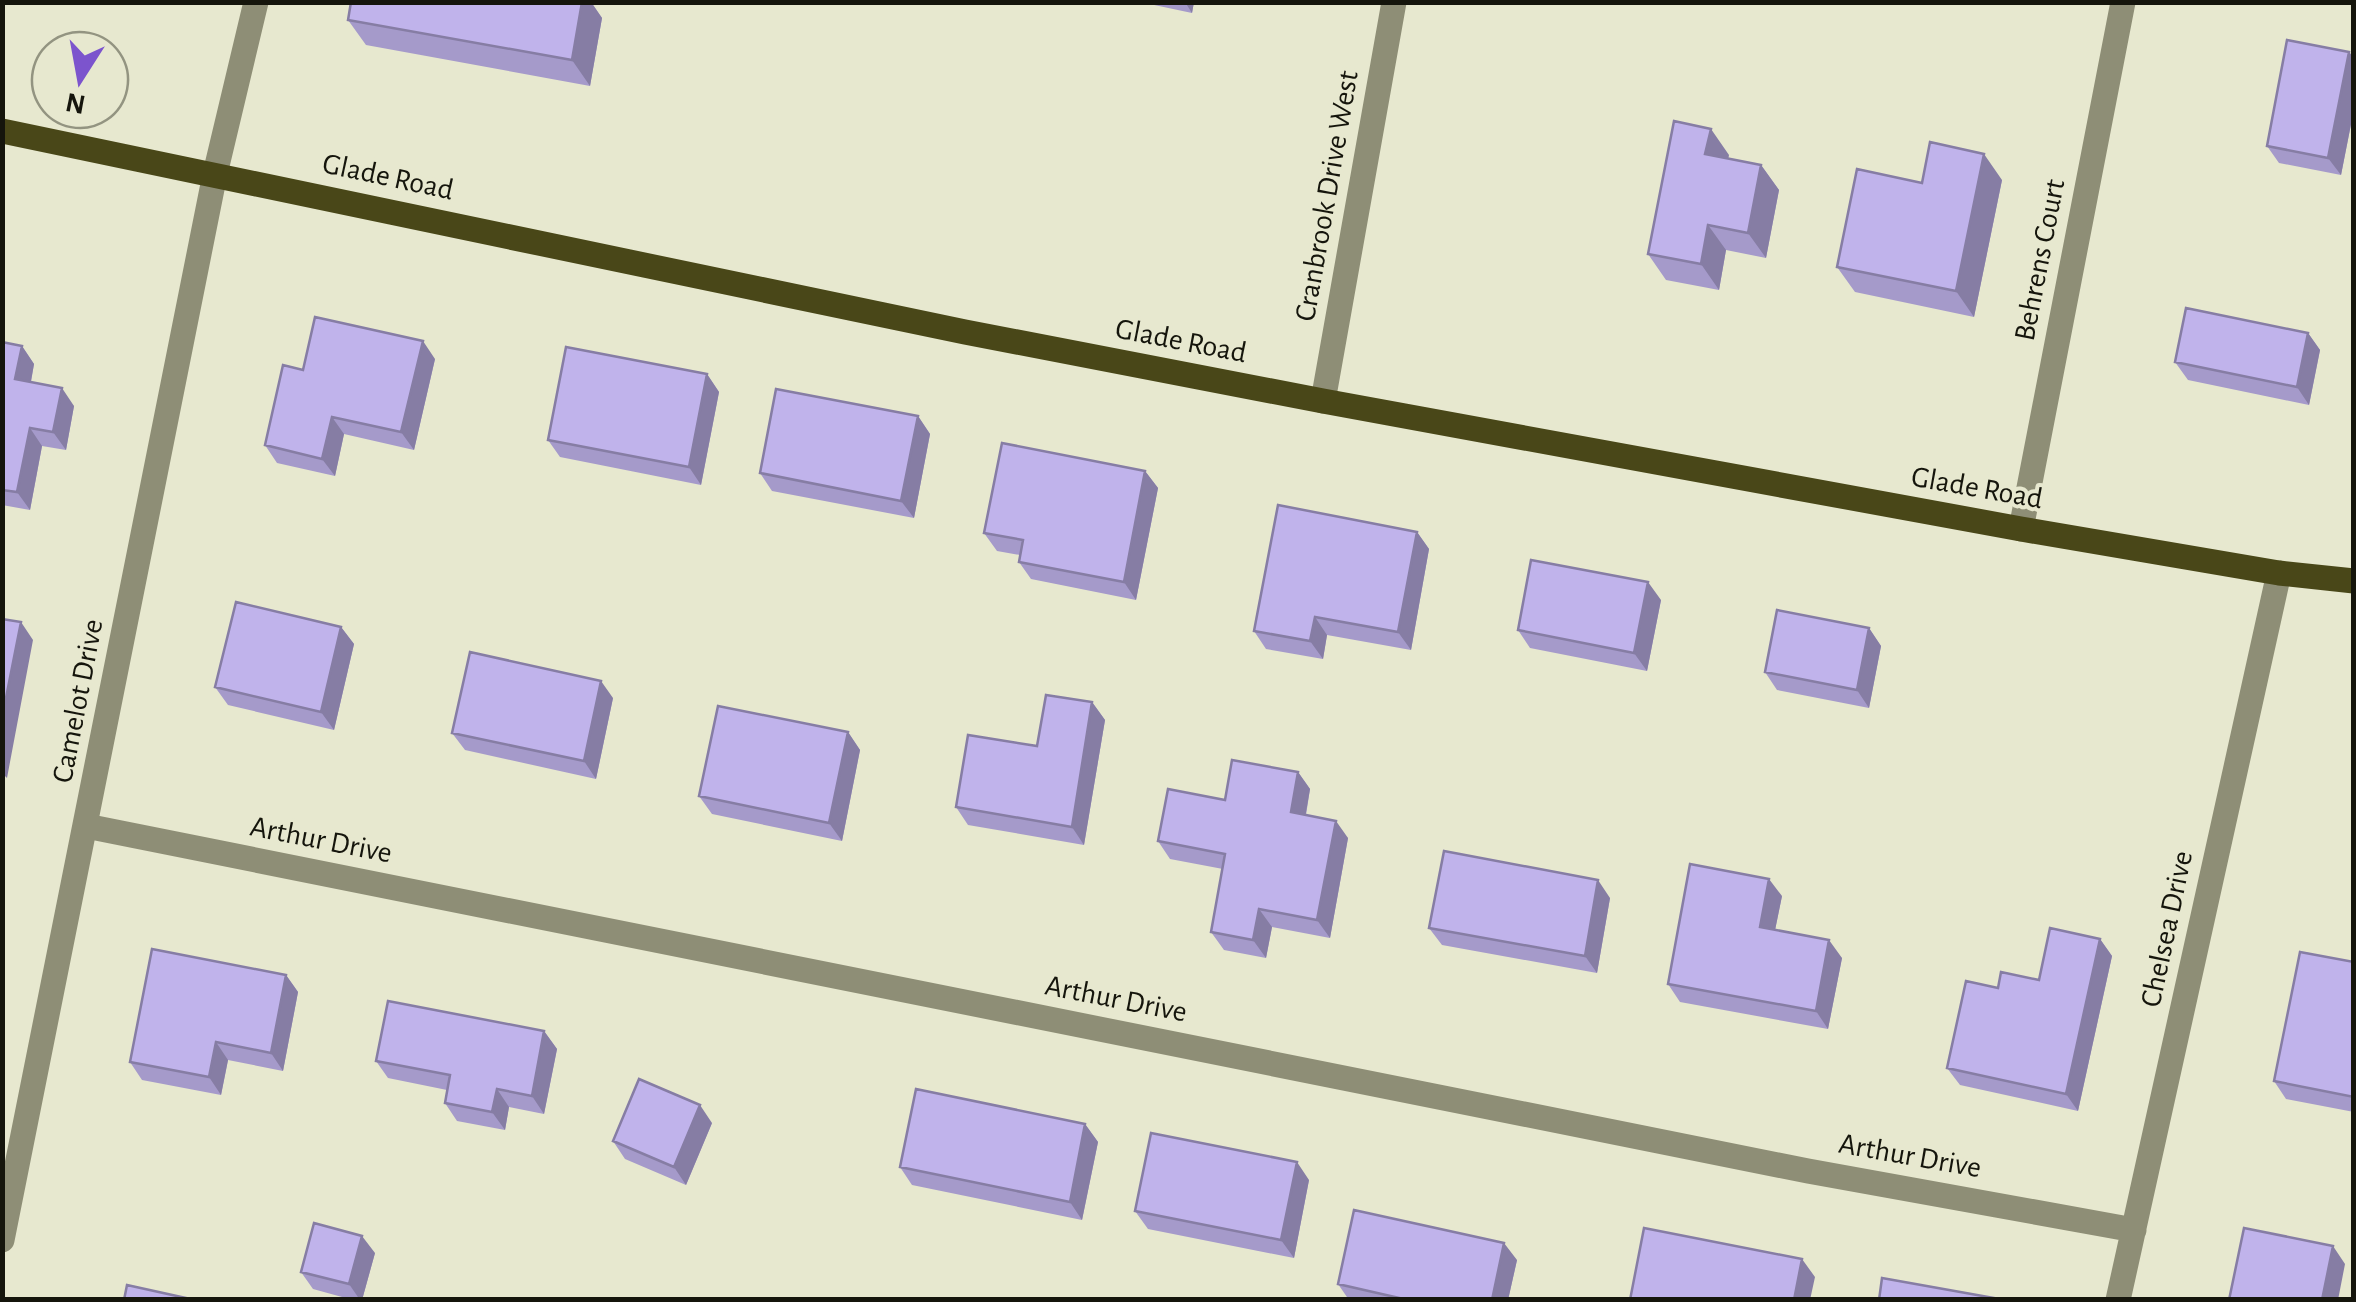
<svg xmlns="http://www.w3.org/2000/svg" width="2356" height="1302" viewBox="0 0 2356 1302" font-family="'Alegreya Sans',sans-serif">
<rect width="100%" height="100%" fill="#e7e8cf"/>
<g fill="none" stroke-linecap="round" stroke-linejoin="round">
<path stroke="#8e8e76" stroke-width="25" d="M1323,401L1394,2
M2021,529L2123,2
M86,826L1808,1171L2134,1230
M2,1240L215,174L256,2
M2118,1300L2279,573"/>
<path stroke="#494718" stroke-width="25" d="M2,131L965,332L1323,401L2021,529L2279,573L2354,581"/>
</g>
<path fill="#a59aca" d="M351,2H591L602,18L590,86L366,45L348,20Z
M1140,2H1194L1192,13Z
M2349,52L2354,58V109L2341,175L2279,163L2267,146Z
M1729,155L1728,158L1761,165L1779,190L1766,258L1726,250L1719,290L1666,280L1648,254Z
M2002,180L1974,317L1855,292L1837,267L1922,183Z
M2308,333L2320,350L2309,405L2188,380L2175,362Z
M2,342L22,346L34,364L31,382L74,406L66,450L42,446L30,510L2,505Z
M435,359L414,450L344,434L335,476L277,463L265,445Z
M707,374L719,392L701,485L560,457L548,440Z
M918,416L930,434L914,518L772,491L760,473Z
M1145,471L1158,488L1136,600L1031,579L1019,562L1020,555L997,551L984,533Z
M1417,532L1429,549L1411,650L1327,635L1323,659L1266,649L1254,631Z
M1661,600L1647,671L1530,648L1518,630Z
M341,627L354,644L334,730L228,705L215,687Z
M1869,628L1881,646L1869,708L1777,690L1765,672Z
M613,698L596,779L465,750L452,733Z
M1092,702L1105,720L1084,845L968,825L956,807L1037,746Z
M848,732L860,750L842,841L712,814L699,796Z
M1298,772L1310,789L1306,815L1348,838L1330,938L1272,927L1266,958L1224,950L1211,932L1223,869L1170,859L1158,841L1225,800Z
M1782,896L1775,930L1842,958L1828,1029L1680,1002L1668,984Z
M1610,898L1597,973L1442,945L1429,928Z
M2100,939L2112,956L2078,1111L1960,1085L1947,1068L1998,988L2039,980Z
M2354,962V1112L2286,1099L2274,1081Z
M286,975L298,992L283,1071L228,1060L221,1095L142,1080L130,1062Z
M544,1031L557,1049L544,1114L509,1107L505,1130L457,1121L445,1103L447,1090L388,1078L376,1061Z
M712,1123L686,1185L625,1159L613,1141Z
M1085,1124L1098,1142L1082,1220L912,1185L900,1167Z
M1309,1180L1294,1258L1148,1229L1135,1211Z
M375,1253L362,1300H353L313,1289L301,1272Z
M1517,1260L1508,1300H1349L1338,1284Z"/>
<path fill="#867da4" d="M582,2H591L602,18L590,86L572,60Z
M1185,2H1194L1192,13Z
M2349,52L2354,58V109L2341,175L2328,158Z
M1711,129L1729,155L1723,179L1705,154Z
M1984,154L2002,180L1974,317L1956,291Z
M1761,165L1779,190L1766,258L1748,233Z
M1708,225L1726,250L1719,290L1701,264Z
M2308,333L2320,350L2309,405L2297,387Z
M423,341L435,359L414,450L401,432Z
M22,346L34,364L28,397L15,379Z
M707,374L719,392L701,485L689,467Z
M62,388L74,406L66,450L53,432Z
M918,416L930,434L914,518L901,501Z
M332,417L344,434L335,476L322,459Z
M30,428L42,446L30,510L17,492Z
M1145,471L1158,488L1136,600L1124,582Z
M1417,532L1429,549L1411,650L1398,632Z
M1648,582L1661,600L1647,671L1634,653Z
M1315,617L1327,635L1323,659L1310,641Z
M21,622L33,640L7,778L2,773V718Z
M341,627L354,644L334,730L321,712Z
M1869,628L1881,646L1869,708L1857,690Z
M601,681L613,698L596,779L584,761Z
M1092,702L1105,720L1084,845L1072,827Z
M848,732L860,750L842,841L829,823Z
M1298,772L1310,789L1303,830L1291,812Z
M1336,821L1348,838L1330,938L1317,920Z
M1769,879L1782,896L1772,945L1760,927Z
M1598,880L1610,898L1597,973L1585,956Z
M1259,909L1272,927L1266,958L1253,940Z
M2100,939L2112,956L2078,1111L2066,1094Z
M1829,940L1842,958L1828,1029L1816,1011Z
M286,975L298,992L283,1071L271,1053Z
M544,1031L557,1049L544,1114L532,1096Z
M216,1042L228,1060L221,1095L209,1077Z
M497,1089L509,1107L505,1130L492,1112Z
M700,1105L712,1123L686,1185L674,1167Z
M1085,1124L1098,1142L1082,1220L1070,1202Z
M1297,1162L1309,1180L1294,1258L1281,1240Z
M362,1236L375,1253L362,1300H360L349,1284Z
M1504,1243L1517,1260L1508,1300H1492Z
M2333,1246L2345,1264L2338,1300H2322Z
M1802,1259L1815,1277L1810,1300H1794Z"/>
<path fill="#c0b3eb" stroke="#867da4" stroke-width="2.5" d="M351,2H582L572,60L348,20Z
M2287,40L2349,52L2328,158L2267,146Z
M1674,121L1711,129L1705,154L1761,165L1748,233L1708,225L1701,264L1648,254Z
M1930,142L1984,154L1956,291L1837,267L1857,169L1922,183Z
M2186,308L2308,333L2297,387L2175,362Z
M315,317L423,341L401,432L332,417L322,459L265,445L283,365L303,370Z
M2,342L22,346L15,379L62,388L53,432L30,428L17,492L2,490Z
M566,347L707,374L689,467L548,440Z
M776,389L918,416L901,501L760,473Z
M1002,443L1145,471L1124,582L1019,562L1023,540L984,533Z
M1278,505L1417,532L1398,632L1315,617L1310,641L1254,631Z
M1531,560L1648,582L1634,653L1518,630Z
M236,602L341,627L321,712L215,687Z
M1777,610L1869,628L1857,690L1765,672Z
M2,619L21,622L2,718Z
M470,652L601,681L584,761L452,733Z
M1046,695L1092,702L1072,827L956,807L968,735L1037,746Z
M718,706L848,732L829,823L699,796Z
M1232,760L1298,772L1291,812L1336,821L1317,920L1259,909L1253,940L1211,932L1225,854L1158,841L1168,789L1225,800Z
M1444,851L1598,880L1585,956L1429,928Z
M1690,864L1769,879L1760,927L1829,940L1816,1011L1668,984Z
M2050,928L2100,939L2066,1094L1947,1068L1966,981L1998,988L2001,972L2039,980Z
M152,949L286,975L271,1053L216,1042L209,1077L130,1062Z
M2300,952L2354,962V1097L2274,1081Z
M388,1001L544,1031L532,1096L497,1089L492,1112L445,1103L450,1075L376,1061Z
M639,1079L700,1105L674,1167L613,1141Z
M916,1089L1085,1124L1070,1202L900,1167Z
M1151,1133L1297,1162L1281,1240L1135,1211Z
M1354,1210L1504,1243L1492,1300H1408L1338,1284Z
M314,1223L362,1236L349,1284L301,1272Z
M1644,1228L1802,1259L1794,1300H1630Z
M2244,1228L2333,1246L2322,1300H2229Z
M1882,1278L2005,1300H1879Z
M127,1285L195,1300H124Z"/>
<g text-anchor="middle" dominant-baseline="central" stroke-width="8" stroke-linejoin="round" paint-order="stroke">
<g font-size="30" fill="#15150c" stroke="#e7e8cf">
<text transform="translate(388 177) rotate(12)">Glade Road</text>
<text transform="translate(1327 196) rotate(-80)">Cranbrook Drive West</text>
<text transform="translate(2040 260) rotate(-79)">Behrens Court</text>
<text transform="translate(1181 341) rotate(11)">Glade Road</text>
<text transform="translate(1977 488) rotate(10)">Glade Road</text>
<text transform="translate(78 701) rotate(-79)">Camelot Drive</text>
<text transform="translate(321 840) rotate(11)">Arthur Drive</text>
<text transform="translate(2167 929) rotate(-78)">Chelsea Drive</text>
<text transform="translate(1116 999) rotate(11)">Arthur Drive</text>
<text transform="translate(1910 1156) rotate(10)">Arthur Drive</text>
</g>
</g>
<rect width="2356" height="1302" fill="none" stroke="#15150c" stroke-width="10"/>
<g transform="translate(80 80) rotate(191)"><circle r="48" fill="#e7e8cf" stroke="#939481" stroke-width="2.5"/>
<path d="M0-8L18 38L0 25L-18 38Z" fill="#7c54cd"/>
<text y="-15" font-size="28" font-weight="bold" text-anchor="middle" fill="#15150c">N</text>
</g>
</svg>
